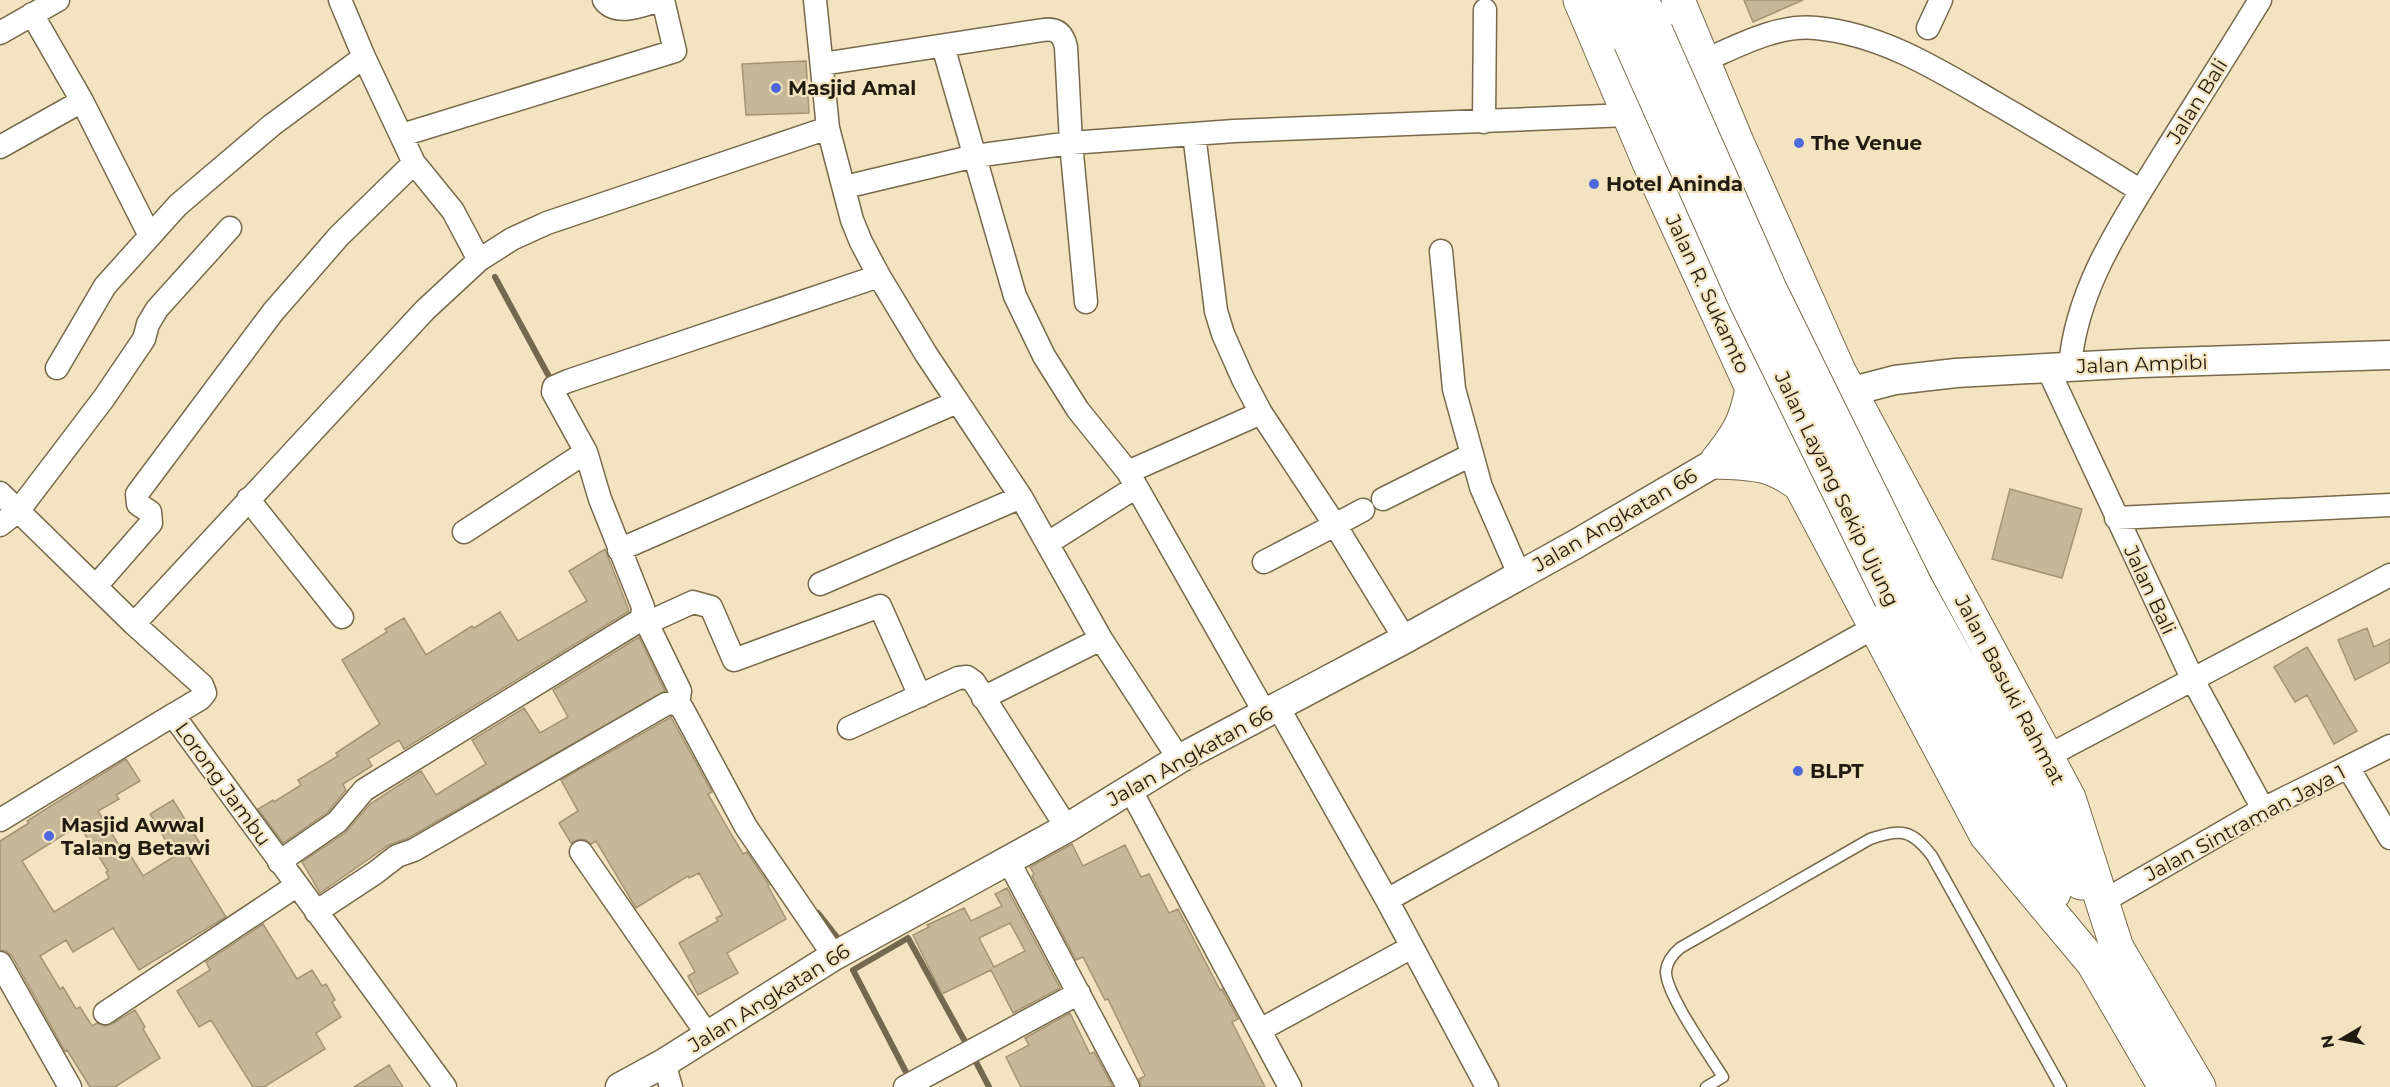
<svg xmlns="http://www.w3.org/2000/svg" width="2390" height="1087" viewBox="0 0 2390 1087" font-family="Montserrat,sans-serif">
<rect width="100%" height="100%" fill="#f2e4c0"/>
<g fill="none" stroke-linecap="round" stroke-linejoin="round">
<path stroke="#736950" stroke-width="6" d="M495,277L552,382
M818,913L837,937
M975,1060L989,1087
M907,1074L853,970L908,938L968,1047"/>
</g>
<path fill="#c5b899" stroke="#a39574" stroke-width="1.5" fill-rule="evenodd" d="M1744,0H1803L1753,22Z
M806,61L809,113L746,115L742,64Z
M2010,489L2082,509L2062,578L1992,559Z
M605,549L629,611L404,749L399,740L368,759L372,766L343,784L346,790L328,812L283,843L258,809L273,800L274,802L301,785L298,780L338,756L336,753L380,724L342,660L387,632L385,629L404,618L426,655L472,626L474,628L500,612L518,641L587,601L569,571Z
M2367,628L2374,647L2390,639V662L2355,680L2338,640Z
M639,637L665,691L408,838L389,845L320,893L302,862L345,833L370,804L421,771L436,795L486,764L472,740L524,708L540,733L568,717L553,690Z
M2307,647L2357,731L2334,744L2307,695L2295,702L2274,667Z
M671,717L712,792L708,794L727,827L743,854L747,852L769,885L768,886L786,919L727,953L738,973L698,995L688,976L695,972L679,943L718,921L716,918L722,915L699,873L689,878L688,876L636,908L596,841L591,844L586,840L579,839L571,843L559,823L578,811L561,780Z
M126,759L140,781L116,795L119,799L98,811L127,858L131,856L143,876L175,856L150,814L173,800L201,845L187,854L226,917L139,970L113,928L73,952L66,940L40,956L60,989L63,987L76,1009L80,1007L92,1026L97,1023L105,1026L112,1024L135,1010L145,1027L143,1029L160,1058L115,1087H90L67,1050L65,1051L12,956L6,951L0,950V841L29,823L27,821ZM79,825L108,871L106,872L109,878L54,912L22,861Z
M1072,844L1083,866L1125,845L1141,877L1149,874L1169,913L1178,909L1220,990L1222,989L1238,1019L1232,1022L1265,1087H1141L1139,1079L1145,1076L1108,999L1105,1000L1083,957L1076,960L1032,876L1034,874L1030,867Z
M1007,888L1060,988L1013,1013L991,970L942,994L913,935L929,927L927,925L964,908L971,921L1002,906L995,894ZM1010,923L1025,951L994,967L979,938Z
M263,924L297,979L312,970L322,986L326,984L335,1000L332,1002L341,1017L316,1033L325,1049L264,1087H253L211,1020L199,1027L177,991L210,970L206,962Z
M1070,1013L1090,1054L1094,1052L1113,1087H1021L1006,1057L1029,1045L1025,1038Z
M389,1065L403,1087H354Z"/>
<g fill="none" stroke-linecap="round" stroke-linejoin="round">
<g stroke="#776a4a" stroke-width="13">
<path id="service" d="M1706,1087L1723,1077C1710,1056 1665,993 1666,971C1667,961 1673,954 1680,948L1870,839C1902,828 1912,830 1932,856L2061,1087"/>
</g>
<g stroke="#776a4a" stroke-width="25">
<path id="minor" d="M340,0L364,57L414,163L453,211L479,260
M604,0C616,17 643,5 660,0
M815,0L828,128L852,220L861,242L879,276L926,354L1021,497L1101,639L1179,759
M32,14L82,101L150,236
M1928,28L1941,0
M0,33L58,0
M943,46L1015,296L1044,356L1078,410L1128,472L1265,713
M1703,61C1738,46 1777,24 1816,28C1881,34 1937,69 1992,101C2042,130 2092,160 2141,191
M822,64L1043,30C1057,28 1063,34 1066,47L1071,143L1086,302
M1484,122L1485,10
M1194,134L1216,311L1223,334L1243,379L1261,413L1335,525L1363,510
M402,135L675,51L663,0
M0,147L82,101
M845,187L975,156L1071,143L1234,131L1628,115
M1441,251L1454,389L1481,487L1519,574
M2047,367L2193,680L2263,809
M2070,367C2076,287 2124,219 2165,152C2197,101 2229,51 2260,0
M57,368L105,286L178,205L272,125L364,57
M1128,472L1261,413
M0,493L134,624L202,685L205,693L200,699L173,715L445,1087
M248,499L342,617
M1383,499L1471,455
M2116,518L2390,505
M0,525L19,510L104,398L144,339L148,324L157,309L230,228
M464,532L586,452L553,392L554,387L568,381L879,276
M1048,543L1136,487
M619,550L957,402
M1264,562L1335,525L1405,639
M820,584L1021,497
M96,586L151,523L150,512L138,504L137,494L273,312L339,236L414,163
M643,615L680,691L678,705
M647,623L693,602L711,607L734,660L880,606L920,696
M134,624L425,310L479,260L512,239L547,223L828,128
M983,698L1101,639
M1278,707L1387,900L1487,1087
M849,728L958,678L967,677L974,682L1067,828
M2046,757L2390,575
M2348,767L2390,838
M1130,789L1290,1087
M0,820L173,715
M581,852L707,1034
M1008,860L1128,1087
M279,862L337,822L364,790L642,619L643,607L600,499L586,452
M1387,900L1875,627
M2102,902L2263,809L2390,746
M316,912L375,873L397,856L414,850L666,704L674,703L682,708L746,827L834,956
M0,963L70,1087
M105,1013L296,886
M1260,1030L1412,947
M664,1063L671,1087
M905,1087L1079,993"/>
</g>
<g stroke="#776a4a" stroke-width="31">
<path id="tertiary" d="M1830,402L1849,392L1895,380L1956,373L2141,363L2390,355
M620,1087L664,1063L834,956L1067,828L1179,759L1405,639L1576,544L1716,462L1792,422"/>
</g>
<g stroke="#776a4a" stroke-width="35">
<path id="trunk" d="M1580,0L1656,179L1772,432L1986,835L2093,963L2165,1087
M1612,0L1630,42
M1642,0L1656,31
M1678,0L1737,142L1839,371L2069,798L2117,948L2199,1087
M1716,462C1753,464 1769,462 1800,485
M1716,462C1738,434 1745,424 1752,389
M1916,586L2081,883
M1891,599L2054,893"/>
</g>
<use href="#service" stroke="#fff" stroke-width="10"/>
<use href="#minor" stroke="#fff" stroke-width="22"/>
<use href="#tertiary" stroke="#fff" stroke-width="28"/>
<use href="#trunk" stroke="#fff" stroke-width="33"/>
<g stroke="#776a4a" stroke-width="35" stroke-linecap="butt">
<path id="trunk-bridge" d="M1656,31L1770,289L1916,586
M1630,42L1745,300L1891,599"/>
</g>
<use href="#trunk-bridge" stroke="#fff" stroke-width="33"/>
</g>
<g fill="#4c68dc" stroke="#f2e4c0" stroke-width="2">
<circle cx="776" cy="88" r="6"/>
<circle cx="1799" cy="143" r="6"/>
<circle cx="1594" cy="184" r="6"/>
<circle cx="1798" cy="771" r="6"/>
<circle cx="49" cy="836" r="6"/>
</g>
<g text-anchor="middle" dominant-baseline="central" stroke-width="4.5" stroke-linejoin="round" paint-order="stroke">
<g font-size="20" font-weight="bold" fill="#211c0f" stroke="#f2e4c0" text-anchor="start">
<text x="788" y="88">Masjid Amal</text>
<text x="1811" y="143">The Venue</text>
<text x="1606" y="184">Hotel Aninda</text>
<text x="1810" y="771">BLPT</text>
<text x="61" y="825">Masjid Awwal<tspan x="61" dy="23">Talang Betawi</tspan></text>
</g>
<g font-size="20" fill="#211c0f" stroke="#f2e4c0">
<text transform="translate(2197 101) rotate(-58)">Jalan Bali</text>
<text transform="translate(1708 294) rotate(65)">Jalan R. Sukamto</text>
<text transform="translate(2142 364) rotate(-2)">Jalan Ampibi</text>
<text transform="translate(1837 489) rotate(64)">Jalan Layang Sekip Ujung</text>
<text transform="translate(1615 520) rotate(-30)">Jalan Angkatan 66</text>
<text transform="translate(2150 590) rotate(65)">Jalan Bali</text>
<text transform="translate(2010 690) rotate(62)">Jalan Basuki Rahmat</text>
<text transform="translate(1190 756) rotate(-29)">Jalan Angkatan 66</text>
<text transform="translate(223 784) rotate(54)">Lorong Jambu</text>
<text transform="translate(2245 823) rotate(-28)">Jalan Sintraman Jaya 1</text>
<text transform="translate(769 998) rotate(-32)">Jalan Angkatan 66</text>
</g>
</g>
<g transform="translate(2342 1039) rotate(260)" stroke="#f2e4c0" stroke-width="4.5" paint-order="stroke">
<path d="M0-4.5L10 22L0 15L-10 22Z" fill="#211c0f"/>
<text y="-9" font-size="16" font-weight="bold" text-anchor="middle" fill="#211c0f">N</text>
</g>
</svg>
